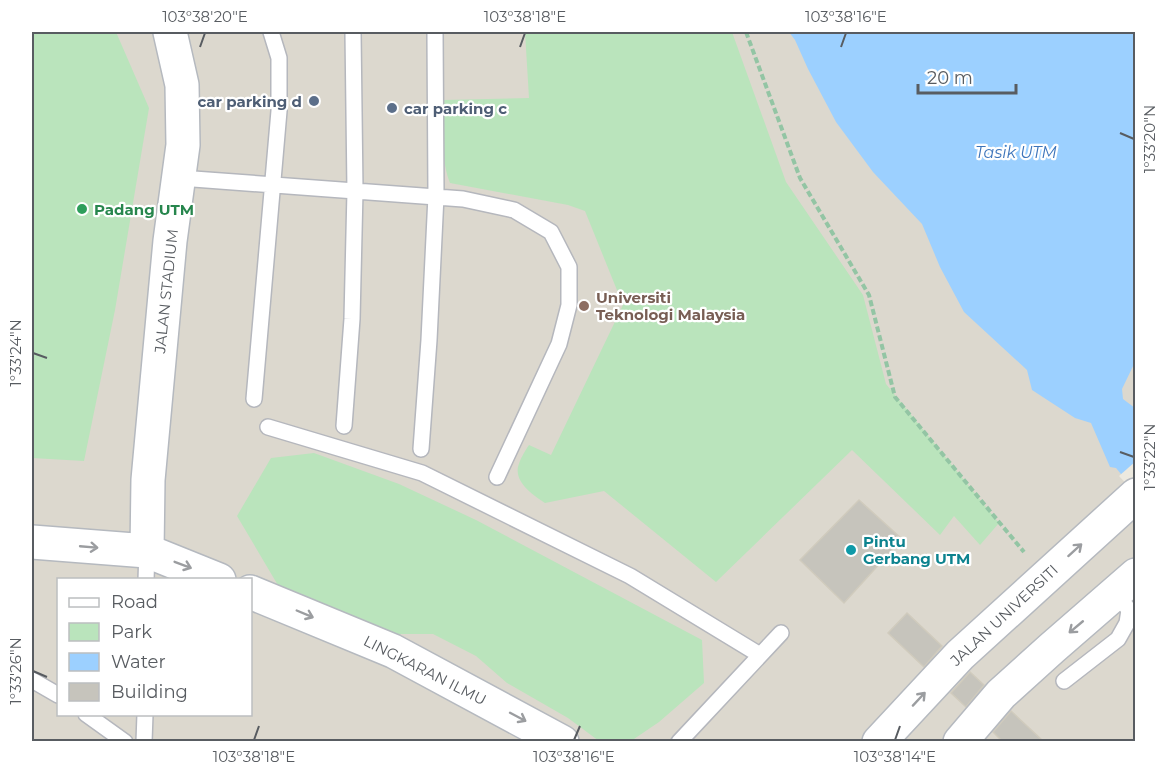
<svg xmlns="http://www.w3.org/2000/svg" width="1167" height="773" viewBox="0 0 1167 773" font-family="Montserrat,sans-serif">
<rect width="100%" height="100%" fill="#ece9df"/>
<path fill="#dcd8ce" fill-rule="evenodd" d="M32,32H1135V741H32ZM58,580H250V714H58Z"/>
<path fill="#bae4bc" d="M32,32H116L149,108L115,310L84,461L32,458Z
M525,32H732L786,182L863,295L886,384L999,523L980,545L954,516L940,535L852,450L716,582L604,491L545,503C533,495 515,483 518,467C520,459 525,451 529,445L551,455L623,305L585,211L568,205L450,183C440,157 443,128 443,100L529,98Z
M314,453L399,484L476,520L702,640L704,683L659,722L631,741H599L568,718L507,683L476,656L433,634H397L371,626L279,587L237,516L271,458Z"/>
<path fill="#9cd0ff" d="M789,32H1135L1136,360L1122,389L1123,399L1135,408V491L1116,468L1110,467L1091,423L1075,418L1032,390L1027,370L964,312L940,267L922,224L873,172L836,122L808,69L795,40Z"/>
<path fill="#ece9df" d="M1136,461V494L1119,476Z"/>
<path fill="#c6c4bc" stroke="#d0cbbd" stroke-width="1.5" d="M859,500L902,539L844,603L800,560Z
M907,613L942,646L924,667L888,633Z
M970,672L984,685L966,707L951,693Z
M1011,711L1043,741H1002L993,732Z"/>
<g fill="none" stroke-linecap="round" stroke-linejoin="round">
<g stroke="#b5b7bd" stroke-width="18">
<path id="lane" d="M180,178L463,199L514,210L551,232L569,267V305L559,344L497,477
M254,399L279,111V58L271,32
M344,426L352,319L355,191L353,32
M268,427L422,473L630,576L760,655
M421,449L429,340L436,196L435,32
M146,580L147,551
M32,680L58,695
M1064,681L1118,639L1127,623L1129,610L1116,593
M86,714L125,742
M144,742L145,714
M679,742L781,633"/>
</g>
<g stroke="#b5b9bf" stroke-width="36">
<path id="secondary" d="M32,542L147,551L219,580
M147,551L148,480L170,241L183,145L182,85L170,32
M250,592L393,651L562,742
M879,742L960,655L1136,495
M960,742L1001,694L1052,648L1136,575"/>
</g>
<path stroke="#93c5a4" stroke-width="4" stroke-dasharray="6 3" stroke-linecap="butt" d="M746,32L800,178L869,295L895,397L1024,552"/>
<use href="#lane" stroke="#fff" stroke-width="15"/>
<use href="#secondary" stroke="#fff" stroke-width="33"/>
</g>
<defs><path id="oneway-shaft" d="M-6 0H5M1.5-3L5.5 0L1.5 3" fill="none" stroke-width="1.6" stroke-linecap="round" stroke-linejoin="round" transform="scale(1.5)"/></defs>
<g stroke="#9b9da0">
<use href="#oneway-shaft" transform="translate(89 547) rotate(5)"/>
<use href="#oneway-shaft" transform="translate(1075 550) rotate(-42)"/>
<use href="#oneway-shaft" transform="translate(183 565) rotate(21)"/>
<use href="#oneway-shaft" transform="translate(305 614) rotate(23)"/>
<use href="#oneway-shaft" transform="translate(1076 627) rotate(140)"/>
<use href="#oneway-shaft" transform="translate(919 699) rotate(-47)"/>
<use href="#oneway-shaft" transform="translate(518 717) rotate(28)"/>
</g>
<path fill="none" stroke="#585c61" stroke-width="2" d="M200,47L205,33M520,47L525,33M841,47L846,33M1120,133L1134,139M33,353L47,358M1120,452L1134,457M33,671L47,677M254,740L259,726M574,740L580,726M895,740L900,726"/>
<g fill="#5c6f8a" stroke="#fff" stroke-width="2">
<circle cx="314" cy="101" r="6"/>
<circle cx="392" cy="108" r="6"/>
</g>
<circle fill="#2e9e5b" stroke="#fff" stroke-width="2" cx="82" cy="209" r="6"/>
<circle fill="#8d6e63" stroke="#fff" stroke-width="2" cx="584" cy="306" r="6"/>
<circle fill="#0f9aa8" stroke="#fff" stroke-width="2" cx="851" cy="550" r="6"/>
<g text-anchor="middle" dominant-baseline="central" stroke-width="4.5" stroke-linejoin="round" paint-order="stroke">
<g font-size="15" font-weight="bold" fill="#4e5e75" stroke="#fff" text-anchor="end">
<text x="302" y="101">car parking d</text>
<text x="404" y="108" text-anchor="start">car parking c</text>
</g>
<g font-size="15" font-weight="bold" fill="#27864d" stroke="#fff" text-anchor="start">
<text x="94" y="209">Padang UTM</text>
</g>
<g font-size="15" fill="#585c61" stroke="#fff">
<text transform="translate(166 291) rotate(-84)">JALAN STADIUM</text>
<text transform="translate(1004 615) rotate(-43)">JALAN UNIVERSITI</text>
<text transform="translate(425 670) rotate(27)">LINGKARAN ILMU</text>
</g>
<g font-size="15" font-weight="bold" fill="#785e54" stroke="#fff" text-anchor="start">
<text x="596" y="297">Universiti<tspan x="596" dy="17">Teknologi Malaysia</tspan></text>
</g>
<g font-size="15" font-weight="bold" fill="#0d838f" stroke="#fff" text-anchor="start">
<text x="863" y="541">Pintu<tspan x="863" dy="17">Gerbang UTM</tspan></text>
</g>
<g font-size="16" font-style="italic" fill="#3c74ba" stroke="#fff">
<text x="1016" y="152">Tasik UTM</text>
</g>
</g>
<rect width="1167" height="773" fill="none" stroke="#ffffff" stroke-width="66"/>
<rect x="57" y="578" width="195" height="138" fill="#ffffff" stroke="#bcbec0" stroke-width="1.5"/>
<rect x="69" y="598" width="30" height="9" fill="#ffffff" stroke="#bcbec0" stroke-width="1.5"/>
<text x="111" y="608" font-size="18" fill="#585c61">Road</text>
<rect x="69" y="623" width="30" height="18" fill="#bae4bc" stroke="#bcbec0" stroke-width="1.5"/>
<text x="111" y="638" font-size="18" fill="#585c61">Park</text>
<rect x="69" y="653" width="30" height="18" fill="#9cd0ff" stroke="#bcbec0" stroke-width="1.5"/>
<text x="111" y="668" font-size="18" fill="#585c61">Water</text>
<rect x="69" y="683" width="30" height="18" fill="#c6c4bc" stroke="#bcbec0" stroke-width="1.5"/>
<text x="111" y="698" font-size="18" fill="#585c61">Building</text>
<path d="M918 84v9h98v-9" fill="none" stroke="#585c61" stroke-width="3"/>
<text x="927" y="84" font-size="18" fill="#585c61" stroke="#ffffff" stroke-width="4.5" paint-order="stroke">20 m</text>
<rect x="33" y="33" width="1101" height="707" fill="none" stroke="#585c61" stroke-width="2"/>
<g font-size="15" text-anchor="middle" fill="#585c61">
<text x="205" y="22">103°38'20"E</text>
<text x="525" y="22">103°38'18"E</text>
<text x="846" y="22">103°38'16"E</text>
<text transform="translate(1150 139) rotate(-90)" y="5">1°33'20"N</text>
<text transform="translate(16 353) rotate(-90)" y="5">1°33'24"N</text>
<text transform="translate(1150 457) rotate(-90)" y="5">1°33'22"N</text>
<text transform="translate(16 671) rotate(-90)" y="5">1°33'26"N</text>
<text x="254" y="762">103°38'18"E</text>
<text x="574" y="762">103°38'16"E</text>
<text x="895" y="762">103°38'14"E</text>
</g>
</svg>
